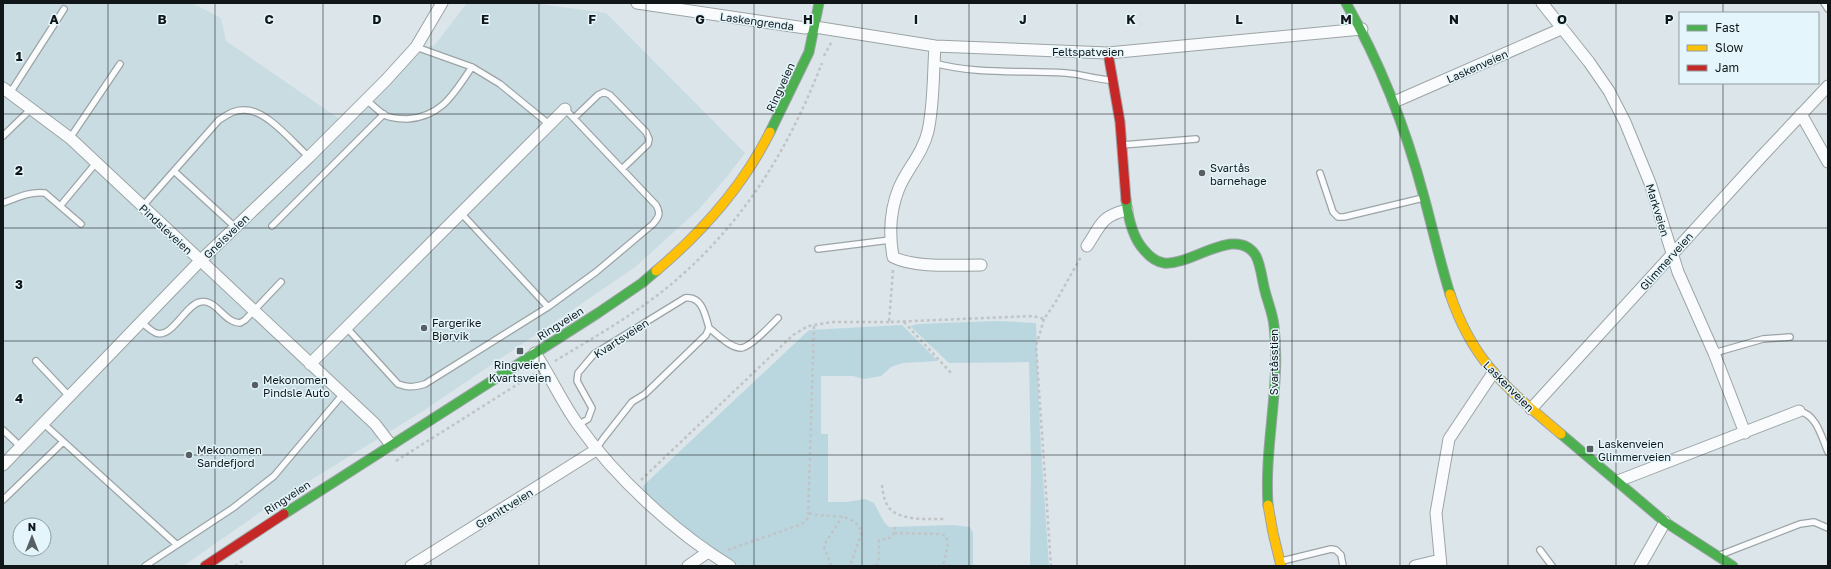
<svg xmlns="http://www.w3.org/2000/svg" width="1831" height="569" viewBox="0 0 1831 569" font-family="'Golos Text',sans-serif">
<rect width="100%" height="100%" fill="#dce5e9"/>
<path fill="#c9dce2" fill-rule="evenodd" d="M3,3H192L221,18L226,41L344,122L416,47L434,46L467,3H532L606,13L745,153L726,178L698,210L634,268L423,411L275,502L183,566H3ZM20,525H44V549H20Z"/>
<path fill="#bad7e0" d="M996,321L1036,323L1040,432L1049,566H1030L1031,467L1029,362L949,363L910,326L918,324Z
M902,325L938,361L903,363L891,367L881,376L864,379L853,376H821V434H828V502H847L865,499L874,503L884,522L889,527L953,525L970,527L973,533V566H740C706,545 674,519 644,491L643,487L645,484L809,330Z"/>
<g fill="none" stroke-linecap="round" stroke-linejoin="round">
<g stroke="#9da4a6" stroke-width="8">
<path id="lane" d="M1824,3L1828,9
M416,47L472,67L500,84L550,125
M934,63C978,75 1021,70 1066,73C1082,74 1096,80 1112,80
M10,93L64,9
M366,100C372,104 377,110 383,114C389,118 400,119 407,119C442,117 454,93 472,67
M574,118L598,95L604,92L610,95L646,132L649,139L648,144L622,169
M3,136L31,109
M70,138L120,64
M1122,145L1196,139
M174,171L235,227
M1320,173L1333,212L1338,217H1344L1423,198
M3,203C16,198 30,191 45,193L81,224
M61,205L96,163
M142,207L219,120C227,115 235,109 245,110C267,110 293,143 309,157
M461,213L548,307
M272,226L384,114
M818,249L890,240
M141,322C145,325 151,331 156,333C172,339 185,305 200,302C216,298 224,323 240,323L245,320L281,282
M346,327L398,384C408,388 415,387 425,384L548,307L596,272L653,224C659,217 661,213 656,205L565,109
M709,328C717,334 730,348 741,348C751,347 771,325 778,318
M1714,353L1763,339L1790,337
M36,361L69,396
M1799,411C1817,415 1821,436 1828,452
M44,424L176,544
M578,425L588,419L592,408L577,381L578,373L594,354L685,298C702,296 705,314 709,328L706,335L645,394L632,402L603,439L596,449
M3,430L21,447
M3,500L63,442
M1540,550L1552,566
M1720,555L1800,524L1814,522L1828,528
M1282,561L1331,549L1336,550L1341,555L1343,566
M145,566L233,508L274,476L343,394"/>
</g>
<g stroke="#9da4a6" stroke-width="13">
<path id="street" d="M637,3L805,28
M1542,3L1589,62L1609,91L1625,122L1650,183L1678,272L1714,353L1745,433
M815,27L935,46L1108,53L1362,29
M935,46C933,74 934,104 928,131C923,153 907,169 899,188C890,210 889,234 893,257C914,268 956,265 981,265
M3,88L70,138L343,394L375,424L391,445
M1394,102L1561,29
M1801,114L1828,162
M1087,246C1101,225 1101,216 1127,210
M535,353C551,377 562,403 579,426C616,478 676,533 730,566
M310,364L565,109
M1531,409L1762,156L1828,86
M3,465L200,261L309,157L386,80L416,47L442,3
M1618,481L1799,411
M411,566L596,450
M688,566L708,552
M1415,566L1440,560
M1441,566L1436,513L1449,439L1493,373
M1640,566L1665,522"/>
</g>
<g stroke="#9da4a6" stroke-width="11">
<path id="fast" d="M1346,3C1381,64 1406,129 1424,197C1433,230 1440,262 1450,294
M770,132L809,52L819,3
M1126,200C1128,217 1132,237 1144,250C1149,256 1156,262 1164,263C1191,266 1237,224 1256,256C1261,266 1262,280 1265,291C1268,303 1273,314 1274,326C1281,386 1264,445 1268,505
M1561,434L1665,522L1733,566
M284,514L598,313L642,283L656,271"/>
</g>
<g stroke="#9da4a6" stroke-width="11">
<path id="slow" d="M656,271C702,232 743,186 770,132
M1450,294C1473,363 1508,389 1561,434
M1268,505L1273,533L1281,566"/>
</g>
<g stroke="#9da4a6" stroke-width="11">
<path id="jam" d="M1108,53L1120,122L1126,200
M205,566L284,514"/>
</g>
<path stroke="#c1c4c6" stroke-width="2.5" stroke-dasharray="3 3" stroke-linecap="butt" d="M824,56L832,41
M893,270L889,322L1033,316L1044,319L1055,303L1082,255
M1044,319L1036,346L1051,566
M904,322L952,374
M555,361C596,336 639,312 675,281C745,221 789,148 822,63
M396,461L534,374
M641,480L793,335L808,326L832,322H889
M882,485C883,493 884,502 890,509C902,521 930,519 946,519
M809,513C828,519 852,510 862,532L850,566
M894,533L940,534L946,536L948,544L943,566
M728,550L802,524L808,518L814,325
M235,566L244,560
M831,566L824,546C829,535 837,527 842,516
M876,566L879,558V540L887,539L893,536L895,527"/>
<use href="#lane" stroke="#fafbfc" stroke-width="5.5"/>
<use href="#street" stroke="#fafbfc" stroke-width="11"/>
<use href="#fast" stroke="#4caf50" stroke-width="9"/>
<use href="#slow" stroke="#ffc107" stroke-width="9"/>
<use href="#jam" stroke="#c62828" stroke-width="9"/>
</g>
<path fill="none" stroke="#111719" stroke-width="1" stroke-opacity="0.55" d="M108,3V566M215,3V566M323,3V566M431,3V566M539,3V566M646,3V566M754,3V566M862,3V566M969,3V566M1077,3V566M1185,3V566M1292,3V566M1400,3V566M1508,3V566M1616,3V566M1723,3V13M1723,83V566M3,114H1828M3,228H1828M3,341H1828M3,455H1828"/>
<g fill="#585f62" stroke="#e4f6fc" stroke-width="1.5">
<circle cx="1202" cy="173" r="4"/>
<circle cx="424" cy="328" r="4"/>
<rect x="516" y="347" width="8" height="8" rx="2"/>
<circle cx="255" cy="385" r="4"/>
<rect x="1586" y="445" width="8" height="8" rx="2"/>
<circle cx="189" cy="455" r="4"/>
</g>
<g text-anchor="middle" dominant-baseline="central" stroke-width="3" stroke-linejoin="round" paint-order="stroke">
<g font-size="11" fill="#111719" stroke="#e4f6fc">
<text transform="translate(757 21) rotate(8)">Laskengrenda</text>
<text x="1088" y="51">Feltspatveien</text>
<text transform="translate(1477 66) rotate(-24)">Laskenveien</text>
<text transform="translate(780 87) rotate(-65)">Ringveien</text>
<text transform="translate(1658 210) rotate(73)">Markveien</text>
<text transform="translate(166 229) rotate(43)">Pindsleveien</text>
<text transform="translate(226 236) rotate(-44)">Gneisveien</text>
<text transform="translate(1666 261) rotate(-48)">Glimmerveien</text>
<text transform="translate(560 323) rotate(-32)">Ringveien</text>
<text transform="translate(621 338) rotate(-33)">Kvartsveien</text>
<text transform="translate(1273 362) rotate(-90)">Svartåsstien</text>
<text transform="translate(1509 386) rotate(45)">Laskenveien</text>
<text transform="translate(287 497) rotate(-33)">Ringveien</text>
<text transform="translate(504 508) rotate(-32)">Granittveien</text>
</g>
<g font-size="11" fill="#111719" stroke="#e4f6fc" text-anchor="start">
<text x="1210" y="167">Svartås<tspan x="1210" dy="13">barnehage</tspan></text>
<text x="432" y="322">Fargerike<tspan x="432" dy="13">Bjørvik</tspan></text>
<text x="520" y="364" text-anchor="middle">Ringveien<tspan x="520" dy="13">Kvartsveien</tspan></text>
<text x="263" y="379">Mekonomen<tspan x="263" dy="13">Pindsle Auto</tspan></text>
<text x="1598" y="443">Laskenveien<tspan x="1598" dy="13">Glimmerveien</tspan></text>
<text x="197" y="449">Mekonomen<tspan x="197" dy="13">Sandefjord</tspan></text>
</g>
</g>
<g font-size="13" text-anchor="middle" font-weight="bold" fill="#111719" stroke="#e4f6fc" stroke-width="3" stroke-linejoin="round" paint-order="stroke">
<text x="54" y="24">A</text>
<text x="162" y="24">B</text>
<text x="269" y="24">C</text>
<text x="377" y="24">D</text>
<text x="485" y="24">E</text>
<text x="592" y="24">F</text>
<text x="700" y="24">G</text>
<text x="808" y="24">H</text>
<text x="916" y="24">I</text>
<text x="1023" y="24">J</text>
<text x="1131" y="24">K</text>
<text x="1239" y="24">L</text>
<text x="1346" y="24">M</text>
<text x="1454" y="24">N</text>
<text x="1562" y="24">O</text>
<text x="1669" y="24">P</text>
<text x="19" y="61">1</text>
<text x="19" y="175">2</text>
<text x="19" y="289">3</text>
<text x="19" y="403">4</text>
</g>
<rect width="1831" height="569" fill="none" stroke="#111719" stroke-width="8"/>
<rect x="1679" y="12" width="140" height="72" fill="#e4f6fc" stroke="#909da1"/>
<rect x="1687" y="25" width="20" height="6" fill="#4caf50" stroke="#909da1"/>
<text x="1715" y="32" font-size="12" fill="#111719">Fast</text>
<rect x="1687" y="45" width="20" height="6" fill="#ffc107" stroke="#909da1"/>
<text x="1715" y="52" font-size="12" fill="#111719">Slow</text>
<rect x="1687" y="65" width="20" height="6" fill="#c62828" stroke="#909da1"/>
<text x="1715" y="72" font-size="12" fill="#111719">Jam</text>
<g transform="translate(32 537)"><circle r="19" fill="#e4f6fc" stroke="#909da1"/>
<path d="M0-3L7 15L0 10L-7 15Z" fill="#585f62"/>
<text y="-6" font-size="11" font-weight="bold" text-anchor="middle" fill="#111719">N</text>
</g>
</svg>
